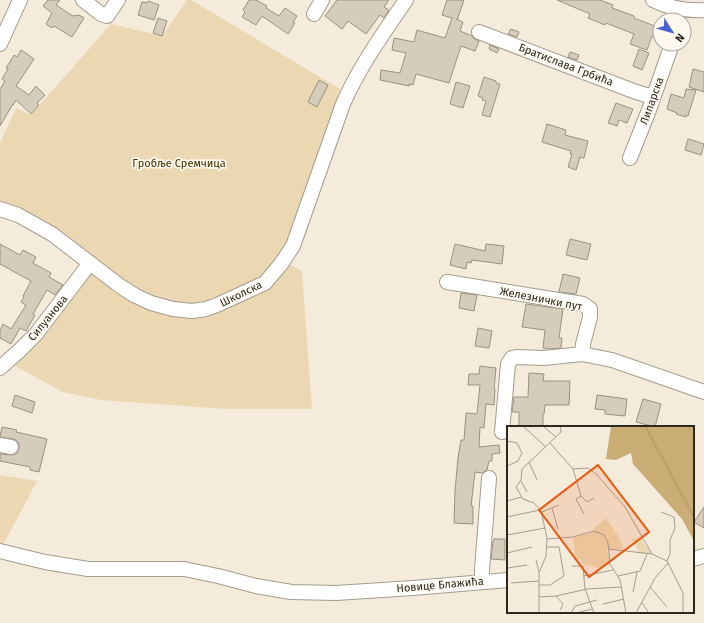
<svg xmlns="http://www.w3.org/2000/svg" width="704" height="623" viewBox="0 0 704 623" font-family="'Fira Sans',sans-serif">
<rect width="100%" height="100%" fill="#f4ebdb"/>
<path fill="#ebd8b3" d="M187,0H191L340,89L289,240L277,258L302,271L312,409H226L101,400L63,392L15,366L91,269L0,205V143L16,108L31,115L111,24L162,36Z
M0,475L37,481L2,547H0Z"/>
<path fill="#d5ccbc" stroke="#999181" d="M48,0H60L56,5L73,16L79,15L84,18L72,37L54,26L52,28L46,24L52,13L43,6Z
M249,0H256L267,6L266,8L279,16L285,8L297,16L293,22L295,23L288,34L262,16L256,25L242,17L245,12L243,10Z
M337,0H389L384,7L389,10L384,18L380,15L366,34L348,21L342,29L325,16Z
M447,0H464L457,20L456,19L463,22L460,31L472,36L473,38L479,41L475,51L461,46L449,83L416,74L413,85L409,84V86L380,80L381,70L400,73L406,53L392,50L394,38L414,42L417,30L445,38L452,18L442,15Z
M557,0H600L613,5L612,8L634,16V18L660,28V38L652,36L647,50L630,44L634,34L606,23L605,25L588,18L590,14Z
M148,1L159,5L154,20L138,15L142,2L147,3Z
M158,18L167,21L162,36L153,33Z
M511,29L519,32L517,37L508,34Z
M490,45L499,49L497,53L489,49Z
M639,49L649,53L642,70L633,66Z
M21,50L34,59L16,86L29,95L36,86L45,95L37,103L39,105L31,114L16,100L13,105V104L0,126V89L5,81L2,79L8,69L6,68L14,55L17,57Z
M570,52L579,55L577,60L568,57Z
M693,69L704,72V92L689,87Z
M484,77L496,81V83L500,84L490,117L482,115L486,101L482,100L483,98L478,96Z
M319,80L328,85L317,107L308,102Z
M456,82L470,86L463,108L450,104Z
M686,89L696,90L688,116L686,115V117L676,114L677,113L667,109L671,94L684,98Z
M616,103L633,109L627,123L619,120L617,126L608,123Z
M547,124L566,130L565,135L588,141L584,158L580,157L576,170L568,167L572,154H570L571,151L542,142Z
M688,139L704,144L701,155L685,150Z
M570,239L591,244L587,260L566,255Z
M0,244L20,255L23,250L36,257L33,263L51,273L49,277L63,285L55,295L47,290L33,314L35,315L26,331L20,328L11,344L0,338V330L3,324L11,329L26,305L21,302L24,297L23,296L31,281L0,264Z
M455,244L485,251L486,244L504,246L502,264L472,260L471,263L467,262L466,269L450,265Z
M563,274L580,278L576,294L559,292Z
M461,293L477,295L474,311L459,308Z
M526,304L563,309L559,338H562L561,348L550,349L543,348L545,330L522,327Z
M478,328L492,331L489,348L475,346Z
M480,366L496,368L494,389H495L494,405L486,404L484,428L480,427L479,447L499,445L500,453L492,454V461H489L487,470L482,473L475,472L471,506H473V524L454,523L455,491L458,458L461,440H464L466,413L477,414L480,385H468L469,374H479Z
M529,373L544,374L543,381H570L569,405H545L544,414H543V427H519V412H512L514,397H528Z
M15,395L35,402L32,413L12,406Z
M597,395L627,399L625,416L605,414V410L595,409Z
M643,399L661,404L655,427L636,422Z
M2,427L17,430L16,432L47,439L39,472L30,470V467L0,461V454L13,455L17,453L19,448V444L16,440L13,439L0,437Z
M704,507V528L694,522Z
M494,539H505V560L491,559L493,541H494Z"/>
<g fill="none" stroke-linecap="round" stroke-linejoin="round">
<g stroke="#a49c8c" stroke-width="16">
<path id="minor" d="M83,0L101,14L107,16L118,0
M653,0C669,8 686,11 704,10
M314,14L322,0
M479,32L636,92L653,97
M0,44L20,0
M630,158L649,110L672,44
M0,209L18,215L52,234L120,286L134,295L151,303L173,309L192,311L206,309L217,305L265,283L281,264L293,246L343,104C359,67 383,34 406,0
M447,282L583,304L590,309V317L583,344L582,354
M0,368L19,351L36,334L90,263
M502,432L508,364L512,358L516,357L544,358L582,354L612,360L704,392
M0,445L11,447
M0,551L45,562L88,569H184L218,576L256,586L291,592L336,593L413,588L508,580
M693,559L704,556
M482,581V570L489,478"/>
</g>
<use href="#minor" stroke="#fff" stroke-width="14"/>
</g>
<g text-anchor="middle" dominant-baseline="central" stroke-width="3.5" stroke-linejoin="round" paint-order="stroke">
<g font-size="11" fill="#2b2822" stroke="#fef9ef">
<text transform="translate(566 65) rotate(21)">Братислава Грбића</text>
<text transform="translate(652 101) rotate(-70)">Липарска</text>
<text transform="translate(241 294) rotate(-26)">Школска</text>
<text transform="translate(541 299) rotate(11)">Железнички пут</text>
<text transform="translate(48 318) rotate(-51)">Силуанова</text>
<text transform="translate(440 585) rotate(-5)">Новице Блажића</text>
</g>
<g font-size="11" fill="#432f00" stroke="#fef9ef">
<text x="179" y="163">Гробље Сремчица</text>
</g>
</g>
<g transform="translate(507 426)">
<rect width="187" height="187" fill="#f4ebdb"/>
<path d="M99,92L113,113L116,123H100L103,139L92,142L77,139L74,133H69L66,112L87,106L86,103ZM134,112L138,119L144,127L133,128L125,113Z" fill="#ebd8b3"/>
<path d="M104,0H187V115L175,93L126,38L124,27L109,34L99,33Z" fill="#caad75"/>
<path fill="none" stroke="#bda169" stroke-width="2" d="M138,0L187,91"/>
<path fill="none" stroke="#a49d91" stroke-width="1" d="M36,0L49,11M17,1L39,21M0,15L10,17L15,27L11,35L0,40M43,17L66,43L74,70L80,76L87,72M22,36L30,54M66,43L81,42L90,49L118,81L145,128M14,55L20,66M9,61L16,73L27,77L34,85L40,112L39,130L32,147V187M9,61L14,54L15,43L54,6L53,0M74,70L69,73L77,88M0,75L15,71M45,82L51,103M35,86L52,79M154,86L167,91L168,102L163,114V128L160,135M0,91L33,84M0,109L38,102M40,113L66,111L87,105L97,109L101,117L103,138L113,154L119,187M101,123L145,128L160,135L176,167V187M0,127L25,121M29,134L32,146M65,140H76L78,163L87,187M1,142L20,139M76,150L106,144M111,150L133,145L140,128M4,157L32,155M32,159H43L57,150L52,121H40M143,161L160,181M126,166L130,146M49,170L56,178L53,184M32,171L49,170L80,163L114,161M135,177L142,187M96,178L117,173M73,186L85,183M64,187L68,180L90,174M129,187L148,152L161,137"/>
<path fill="#e8590c" fill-opacity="0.15" stroke="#e8590c" stroke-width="2" d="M91,39L142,106L82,151L32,84Z"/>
<rect width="187" height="187" fill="none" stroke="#2b2822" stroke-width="2"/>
</g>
<g transform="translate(672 32) rotate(127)"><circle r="19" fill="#fef9ef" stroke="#aaa59d"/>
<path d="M0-3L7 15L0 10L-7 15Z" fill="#4561d4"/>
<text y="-6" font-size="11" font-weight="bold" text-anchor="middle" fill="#2b2822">N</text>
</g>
</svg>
